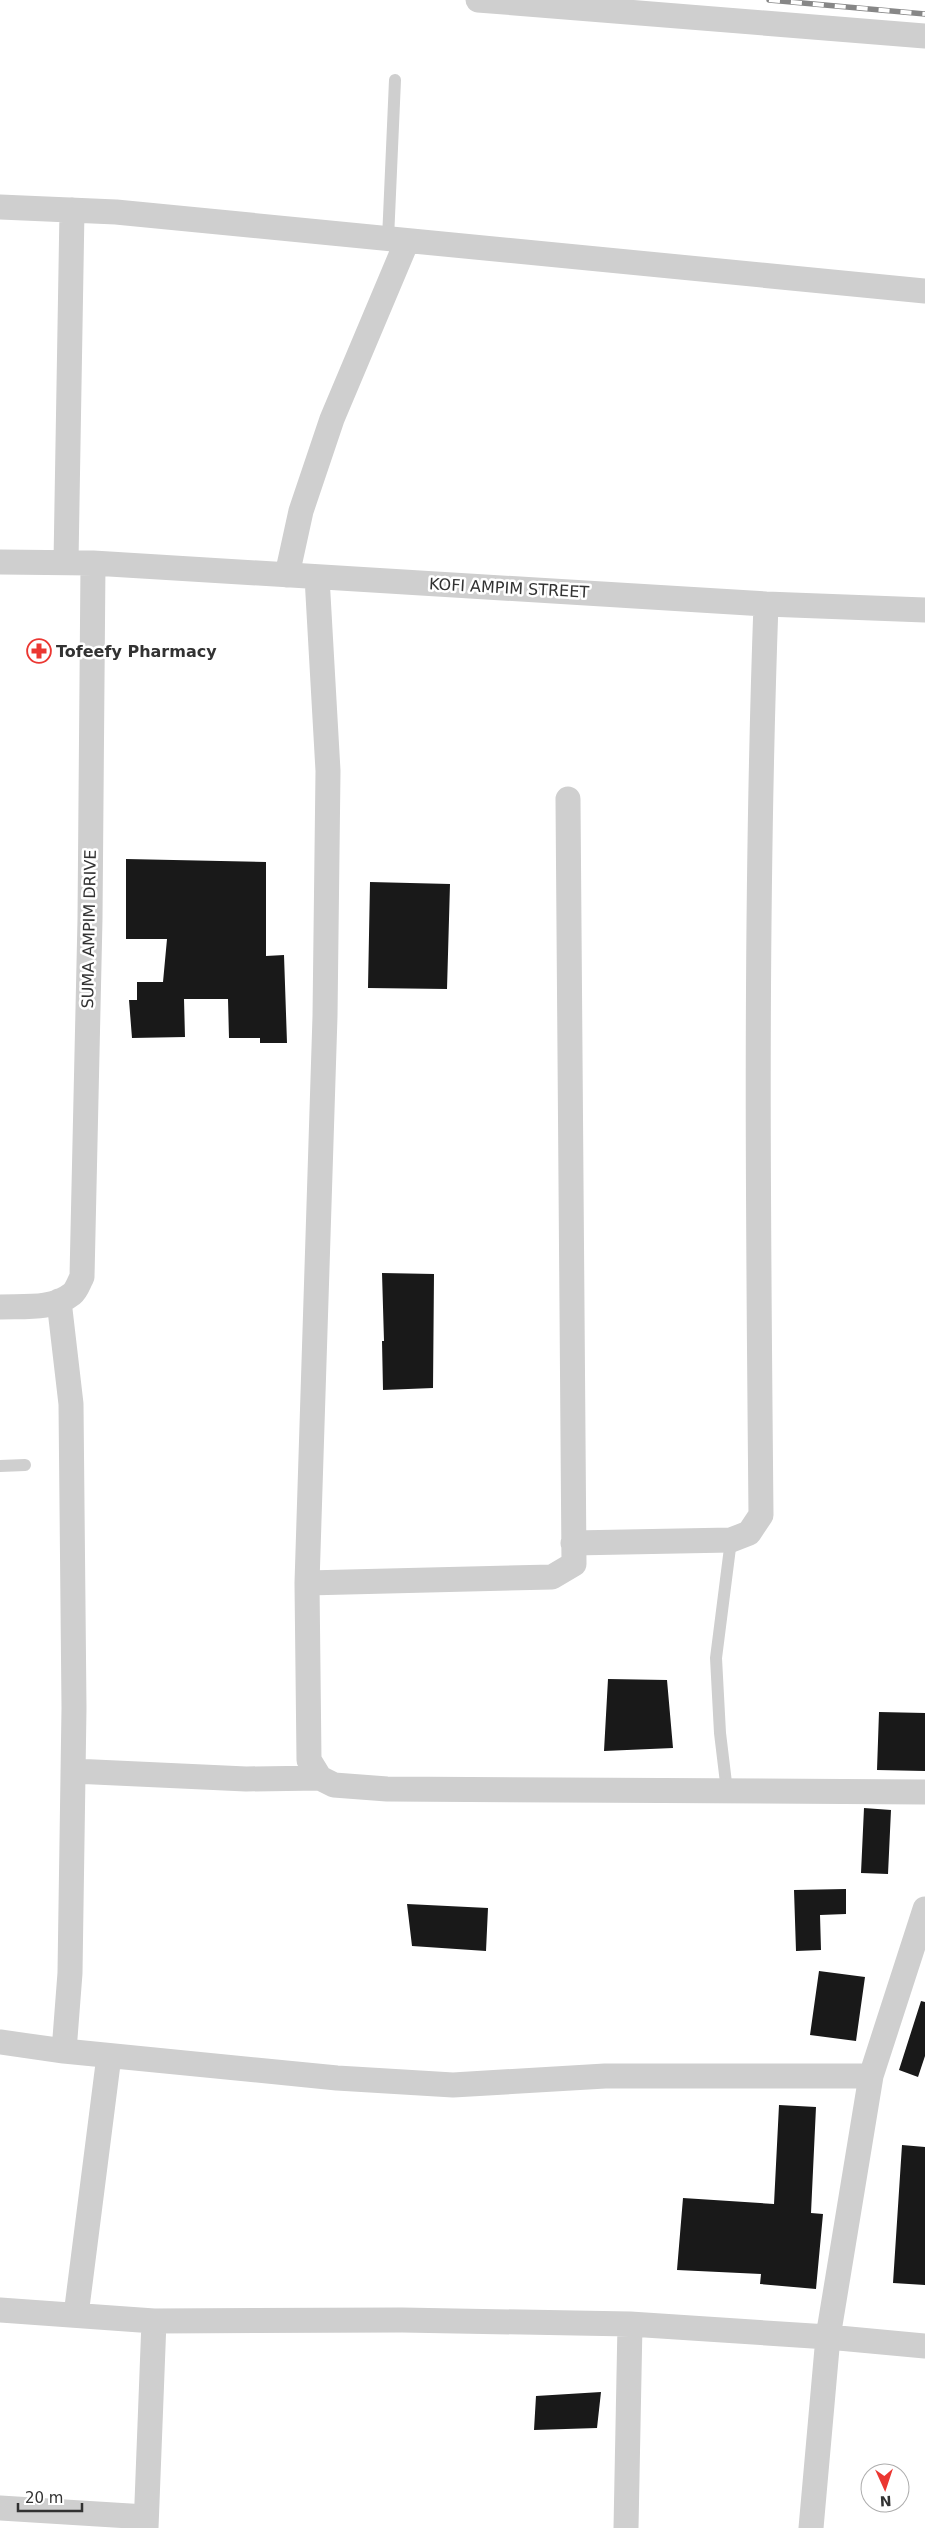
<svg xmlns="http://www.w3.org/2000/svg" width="925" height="2528" viewBox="0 0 925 2528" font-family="'DejaVu Sans',sans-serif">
<rect width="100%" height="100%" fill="#fff"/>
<path fill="#191919" d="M126,859L266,862V956L284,955L287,1043H260V1038H229L228,999H184L185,1037L132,1038L129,1000H137V982H163L167,939H126Z
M370,882L450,884L447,989L368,988Z
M382,1273L434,1274L433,1388L383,1390L382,1341H384Z
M608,1679L667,1680L673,1748L604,1751Z
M879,1712L925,1713V1771L877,1770Z
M864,1808L891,1810L888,1874L861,1873Z
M846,1889V1914L820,1915L821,1950L796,1951L794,1890Z
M407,1904L488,1908L486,1951L412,1946Z
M819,1971L865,1977L856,2041L810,2035Z
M921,2001L925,2002V2056L918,2077L899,2070Z
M779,2105L816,2107L811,2213L823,2214L816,2289L760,2284L761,2274L677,2270L683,2198L774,2204Z
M902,2145L925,2147V2285L893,2283Z
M601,2392L597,2428L534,2430L536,2396Z"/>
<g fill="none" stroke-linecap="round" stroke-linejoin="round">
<path stroke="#cfcfcf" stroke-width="12" d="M388,239L395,80
M0,1466L25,1465
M727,1791L720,1733L716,1658L731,1540"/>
<path stroke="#cfcfcf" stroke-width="25" d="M478,0L925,36
M0,207L116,212L925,291
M0,562L93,563L766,604L925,610
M66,562L72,210
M287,575L301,511L332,419L407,241
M317,577L328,771L325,1016L307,1583L309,1760L320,1778L334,1785L387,1789L925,1792
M59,1301L71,1404L74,1708L70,1973L64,2051
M0,1307C24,1306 52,1310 72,1294C77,1290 79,1282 82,1277L90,919L93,563
M573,1543L731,1540L749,1533L761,1515C758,1211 755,908 766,604
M307,1583L552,1577L574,1564L568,799
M73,1771L246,1779L320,1778
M0,2042L64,2051L337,2078L453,2085L605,2076H871
M0,2310L154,2321L402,2320L630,2324L828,2337L925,2346
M76,2315L109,2056
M0,2508L146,2517
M146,2528L154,2321
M626,2528L630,2324
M811,2528L828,2337L871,2076L925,1909"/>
<g stroke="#878787" stroke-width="5.5">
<path id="rail" d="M769,0L925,14"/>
</g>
<use href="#rail" stroke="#fff" stroke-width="4" stroke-dasharray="11" stroke-linecap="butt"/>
</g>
<defs>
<g id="pharmacy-ring" transform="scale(1.25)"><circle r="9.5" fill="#fff" stroke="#eb3732" stroke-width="1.5"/><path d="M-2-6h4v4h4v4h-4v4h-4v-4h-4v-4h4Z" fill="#eb3732"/></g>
</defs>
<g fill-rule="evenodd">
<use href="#pharmacy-ring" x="39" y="651"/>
</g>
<g text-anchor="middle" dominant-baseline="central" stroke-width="5" stroke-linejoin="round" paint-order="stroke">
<g font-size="16" fill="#323232" stroke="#fff">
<text transform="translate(509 588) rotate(3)">KOFI AMPIM STREET</text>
<text transform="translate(89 929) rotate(-89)">SUMA AMPIM DRIVE</text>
</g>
<g font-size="16" font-weight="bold" fill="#323232" stroke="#fff" text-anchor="start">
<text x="56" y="651">Tofeefy Pharmacy</text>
</g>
</g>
<g transform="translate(885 2488) rotate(177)"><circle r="24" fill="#ffffff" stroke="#adadad"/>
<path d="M0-4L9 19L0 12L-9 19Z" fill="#eb3732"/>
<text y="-8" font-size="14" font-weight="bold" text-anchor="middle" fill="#323232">N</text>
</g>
<path d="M18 2503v8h64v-8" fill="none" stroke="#323232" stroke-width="2.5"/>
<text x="25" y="2503" font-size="15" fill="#323232" stroke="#ffffff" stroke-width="4" paint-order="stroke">20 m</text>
</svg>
